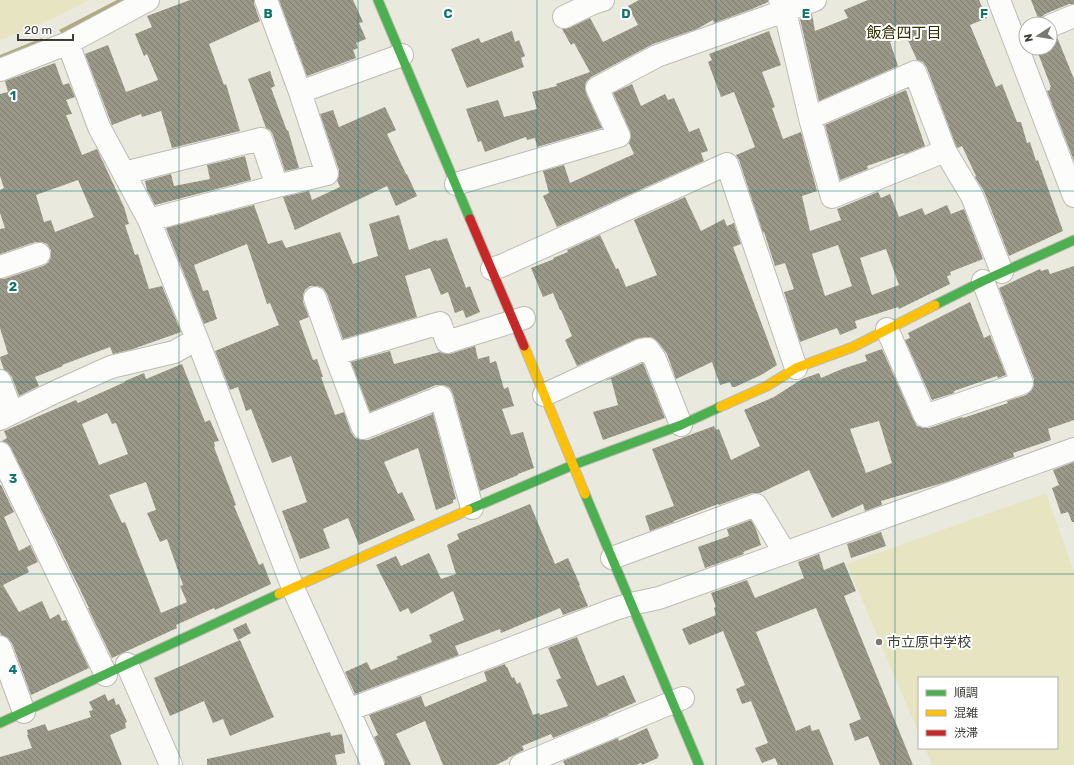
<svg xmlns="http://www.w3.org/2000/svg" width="1074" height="765" viewBox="0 0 1074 765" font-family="Rubik,'Noto Sans JP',sans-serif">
<defs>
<pattern id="building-back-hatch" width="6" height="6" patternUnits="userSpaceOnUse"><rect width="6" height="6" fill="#9a9989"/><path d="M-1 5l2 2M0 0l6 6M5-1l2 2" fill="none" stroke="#7f7e71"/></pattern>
</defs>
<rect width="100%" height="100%" fill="#e9e9de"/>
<path fill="#e6e4c1" d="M0,0H89L59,16L0,40Z
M1046,493L1074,572V765H932L925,748H1057V678H919V734L847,564Z"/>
<path fill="#aeab80" d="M117,0H132L63,35L59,30Z
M42,38L44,43L0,62V55Z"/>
<path fill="url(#building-back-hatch)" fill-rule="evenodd" d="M190,0H254V4L260,21L209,44L224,85L226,84L240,131L172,148L161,111L142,117L141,114L112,125L85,54L108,45L126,92L158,80L147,54L144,56L135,34L152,27L147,16Z
M279,0H353L363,22L359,23L366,39L356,43L358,48L353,50L356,58L307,76Z
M639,0H768V2L752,9L714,23L713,20L697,29L653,44L591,77L586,82L585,87L586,93L602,128L537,147L535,138L527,140L526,137L485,152L481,141L478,142L466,109L498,100L504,117L537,109L532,92L557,86L556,84L590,72L574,43L571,45L562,29L569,28L590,18L603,42L638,25L628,6Z
M868,0H979L987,18L970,25L996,87L1002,84L1017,122H1021L1027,143L1030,142L1036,161L1038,160L1063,231L1009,256L984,191L975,177L976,176L962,146L958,148L956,146L927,68L923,62L917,60L906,36L890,42L898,66L819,101L800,19L812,14L815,31L848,18L844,10Z
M1031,0H1074V4H1069L1045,14L1040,18L1038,24H1028V22L1038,18Z
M512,31L515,42L519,40L525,56L521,58L524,67L467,88L451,49L479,38L481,43Z
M769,31L781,65L762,72L775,107L772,108L783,139L801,132L817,191L802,196L810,231L841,220L837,209L878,192L881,198L890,194L899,217L922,208L925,215L947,205L951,214L964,209L983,259L950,272L951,275L947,276L950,284L899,309L898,307L855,321L857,328L840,335L837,328L800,342L784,292L794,289L785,263L775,266L764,232L763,233L739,160L736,155L755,147L734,92L721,97L708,62L712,60L709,54ZM838,245L852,286L825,296L812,254ZM886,249L899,285L872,295L860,258Z
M1057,37L1074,79V161L1047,91L1050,90V87H1051L1036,48H1050V38Z
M55,63L63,85L69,83L75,97L66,100L72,114L66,115L82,155L97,149L124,207L129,224L125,225L135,255L138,254L149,289L162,286L181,332L133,349L113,354L110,347L62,365L63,366L35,377L39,386L19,396L12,377L8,372L4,370L0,358V357L8,354L0,328V279H4L43,266L48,263L51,257V250L47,244L42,242H35L0,254V229L5,228L0,213V190L4,188L0,176V94L8,92L5,81ZM78,180L94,217L55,232L51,220L44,222L36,195Z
M270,71L275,86L271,88L287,131L288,130L299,168L285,171L273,135L270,130L266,128L248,79Z
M632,84L641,106L665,94L668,100L674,98L689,132L699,128L708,151L701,153L704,161L557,227L543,196L549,193L543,171L564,165L570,183L634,154L629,143L631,137L630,131L613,93Z
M906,90L925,146L905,154L904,153L867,166L868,169L840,180L825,125Z
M385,107L396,130L387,134L406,174H407L417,196L396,206L387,186L295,230L283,197L309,191L312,200L340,187L337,180L339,176V170L320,114L333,110L339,127Z
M245,156L251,180L155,205L147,190L145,181L171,174L174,186L210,179L207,165Z
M685,197L701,231L724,219L727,226L734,223L741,244L733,247L777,365L761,375L735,387H732L730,382L720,385L712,362L676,379L667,354L658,342L653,338L647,337L636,339L577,366L565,340L572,336L561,310H560L553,293L543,297L531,268L554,259L553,258L568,252L567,250L600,235L616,269L618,268L626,287L657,275L634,220Z
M254,205L268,244L282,240L286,248L340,232L353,264L378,256L369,224L399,215L409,250L436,240L437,241L447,238L466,288L470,286L480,312L466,318L463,310L455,313L448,292L441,295L430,268L405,276L417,317L343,339L327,294L323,288L317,286H310L305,290L303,295V302L309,317L299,321L313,360L317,359L323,377H321L335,415L344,412L351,432L355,438L362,440H368L433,414L456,499L453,500V503L436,510L418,448L384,462L398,494L402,492L415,520L359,545L348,518L323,529L330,548L300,559L282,511L307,502L291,456L272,463L251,409L246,411L238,387L230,390L215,351L279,325L270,303L267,304L247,244L194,265L203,291L208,290L217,319L204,324L166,228Z
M1074,266V420L1048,429L1051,440L1013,453L1014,457L946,482L881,501L882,505L865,511L863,504L832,518L809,470L760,493H752L719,505L718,504L674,521V522L650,531L645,516L674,506L652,449L714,426L716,430L719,429L731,460L760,446L744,410L774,397L802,379L819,373L821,378L842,369L867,361L865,355L882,349L914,421L917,426L923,428H929L962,417L963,418L1008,403L1007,401L1026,395L1031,391L1034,386V379L999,288L1040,269L1041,271L1048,269L1050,274ZM879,421L892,463L866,473L850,429Z
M970,302L984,338L990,335L1006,375L998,378L997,376L954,391V393L932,400L905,340L910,338L908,333Z
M475,346L478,359L489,356L490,363L496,361L504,389L508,387L514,406L502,409L511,435L523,432L534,468L518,474V475L480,491L453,394L450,388L444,385H436L370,412L351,362L390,351L394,364L440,352L445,354H450Z
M643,363L665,418L603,440L593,412L618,405L611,379L604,381Z
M182,364L205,422L210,420L219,441L214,442L215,446L214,447L236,505L234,506L259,565L263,563L271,584L215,610L214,608L176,625L177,628L112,658L88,608H89L11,448L7,443L2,441L7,438L4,431L76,400L78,403L125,382V381L144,373L146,379ZM107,413L112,424L116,423L128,454L99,465L82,424ZM146,482L156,510L147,513L160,542L167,539L183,585L180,586L187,602L161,613L125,522L122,523L109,495Z
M1074,462V522H1072L1068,512L1061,514L1052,488L1059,485L1053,470Z
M0,485H1L14,512L4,517L19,551L30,545L38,562L27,567L29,572L3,585L19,612L42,601L50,619L59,614L62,621L66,620L89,668L31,695L12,643L8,638L1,635L0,632Z
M530,504L555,564L568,558L580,585H579L588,606L563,615L560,608L501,633L500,629L455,646L459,655L355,694L345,672L367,662L371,670L398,659L396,657L432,642L429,635L464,620L453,591L411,614L408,608L400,612L376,565L396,556L401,566L429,553L441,579L456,574L447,545L459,539L457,534Z
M751,520L756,529L761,545L743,552L744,554L705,568L698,547L729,536L727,529Z
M881,532L886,546L851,558L847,544Z
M819,554L824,570L844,562L856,591L844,596L913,765H880L868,736L855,741L849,724L861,719L816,608L756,632L796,731L810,725L812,731L819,729L834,765H778L775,758L762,763L755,748L768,743L751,701L742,704L736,689L745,685L723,631L689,645L682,629L716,615L714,608L716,607L711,593L747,580L755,598L804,578L798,562Z
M246,623L251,633L238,640L233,629Z
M577,637L597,686L624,675L636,702L608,714L609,715L553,738L551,734L522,746L524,750L508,758V759L496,765H443L425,721L396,734L411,765H385L384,760L374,737L378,735L369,715L421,696L425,707L487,681L484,672L505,664L506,667H507L512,678L514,677L517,684L520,682L533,715L539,713L540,715L568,706L556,680L561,678L548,648Z
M240,640L274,717L230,736L223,719L213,723L204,701L170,716L154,678Z
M105,694L108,701L114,698L116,705L119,704L127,722L125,723L126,728L110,735L122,765H0V757L32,748L27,735H28L27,730L45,724L48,731L91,717L89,711L93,710L89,702Z
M647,728L659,756L657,757L658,758L642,765L641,763L636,765H565L563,761L618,738L619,741Z
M330,732L331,736L342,734L345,753L335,755L337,765H207V759Z"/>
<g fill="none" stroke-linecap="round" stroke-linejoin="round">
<g stroke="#bcbcb4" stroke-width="24">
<path id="street" d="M266,0L300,92
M780,0L785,11L810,118L832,197L945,151L972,196L1002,272
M999,0L1074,196
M564,17L593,3L603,0
M1050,26L1074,16
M68,43L99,127L149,220L197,339L293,588L373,765
M0,70L68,43L148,0
M810,118L915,72L945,151
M124,173L261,139L277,186L149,220
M456,184L619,136L597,88L657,56L815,0
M277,186L327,174L300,92L402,55
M0,267L39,254
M492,269L501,266L727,164L796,368
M315,298L335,354L440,323L447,342L524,318
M887,329L925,416L1022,383L983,281
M335,354L363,428L441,397L472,508
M0,381L12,413
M544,395L641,350L648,349L655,359L681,425
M0,419L55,392L111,367L174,352L197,339
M0,453L106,675
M612,558L756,505L785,553
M0,647L24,712
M127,664L171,765
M348,710L615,609L631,604L659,598L1074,449
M521,765L683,698"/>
</g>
<g stroke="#bcbcb4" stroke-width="11">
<path id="fast" d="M378,0L470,219
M935,305L983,281L1074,240
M585,494L699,765
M468,510L573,465L681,425L720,407
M0,723L279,594"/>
</g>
<g stroke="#bcbcb4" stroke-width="11">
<path id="slow" d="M524,346L585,494
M720,407L767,386L796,368L853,347L935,305
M279,594L468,510"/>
</g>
<g stroke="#bcbcb4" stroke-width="11">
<path id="jam" d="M470,219L524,346"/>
</g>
<use href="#street" stroke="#fcfcfa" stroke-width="22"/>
<use href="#fast" stroke="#4caf50" stroke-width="9"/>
<use href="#slow" stroke="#ffc107" stroke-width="9"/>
<use href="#jam" stroke="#c62828" stroke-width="9"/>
</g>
<path fill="none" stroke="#0f766e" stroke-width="1" stroke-opacity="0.55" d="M179,0V765M358,0V765M537,0V765M716,0V765M895,0V765M0,191H1074M0,382H1074M0,574H1074"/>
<circle fill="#797970" stroke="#fff" stroke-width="1.5" cx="879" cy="642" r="4"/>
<g text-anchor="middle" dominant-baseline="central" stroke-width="4" stroke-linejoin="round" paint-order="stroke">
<g font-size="14" fill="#3d3c35" stroke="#fff" text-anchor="start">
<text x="887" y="642">市立原中学校</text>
</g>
<g font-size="15" fill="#302d02" stroke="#fff">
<text x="904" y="33">飯倉四丁目</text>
</g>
</g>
<g font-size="13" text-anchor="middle" font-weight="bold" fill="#0f766e" stroke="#fff" stroke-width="4" stroke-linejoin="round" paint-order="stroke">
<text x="268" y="18">B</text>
<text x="448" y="18">C</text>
<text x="626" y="18">D</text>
<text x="806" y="18">E</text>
<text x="984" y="18">F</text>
<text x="13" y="100">1</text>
<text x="13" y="291">2</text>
<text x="13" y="483">3</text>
<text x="13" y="674">4</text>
</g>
<rect x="918" y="677" width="140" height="72" fill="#ffffff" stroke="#b1b1ae"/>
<rect x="926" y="690" width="20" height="6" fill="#4caf50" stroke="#b1b1ae"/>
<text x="954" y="697" font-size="12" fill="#3d3c35">順調</text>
<rect x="926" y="710" width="20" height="6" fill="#ffc107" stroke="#b1b1ae"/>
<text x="954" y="717" font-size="12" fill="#3d3c35">混雑</text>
<rect x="926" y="730" width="20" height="6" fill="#c62828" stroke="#b1b1ae"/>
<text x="954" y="737" font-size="12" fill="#3d3c35">渋滞</text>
<g transform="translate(1038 36) rotate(258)"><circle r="19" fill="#ffffff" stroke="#b1b1ae"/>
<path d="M0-3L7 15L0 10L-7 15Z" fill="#797970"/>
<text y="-6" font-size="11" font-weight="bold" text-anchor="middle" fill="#3d3c35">N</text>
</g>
<path d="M18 34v6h55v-6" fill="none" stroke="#3d3c35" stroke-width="2"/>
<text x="24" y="34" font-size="12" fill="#3d3c35" stroke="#ffffff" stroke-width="3" paint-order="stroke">20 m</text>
</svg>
